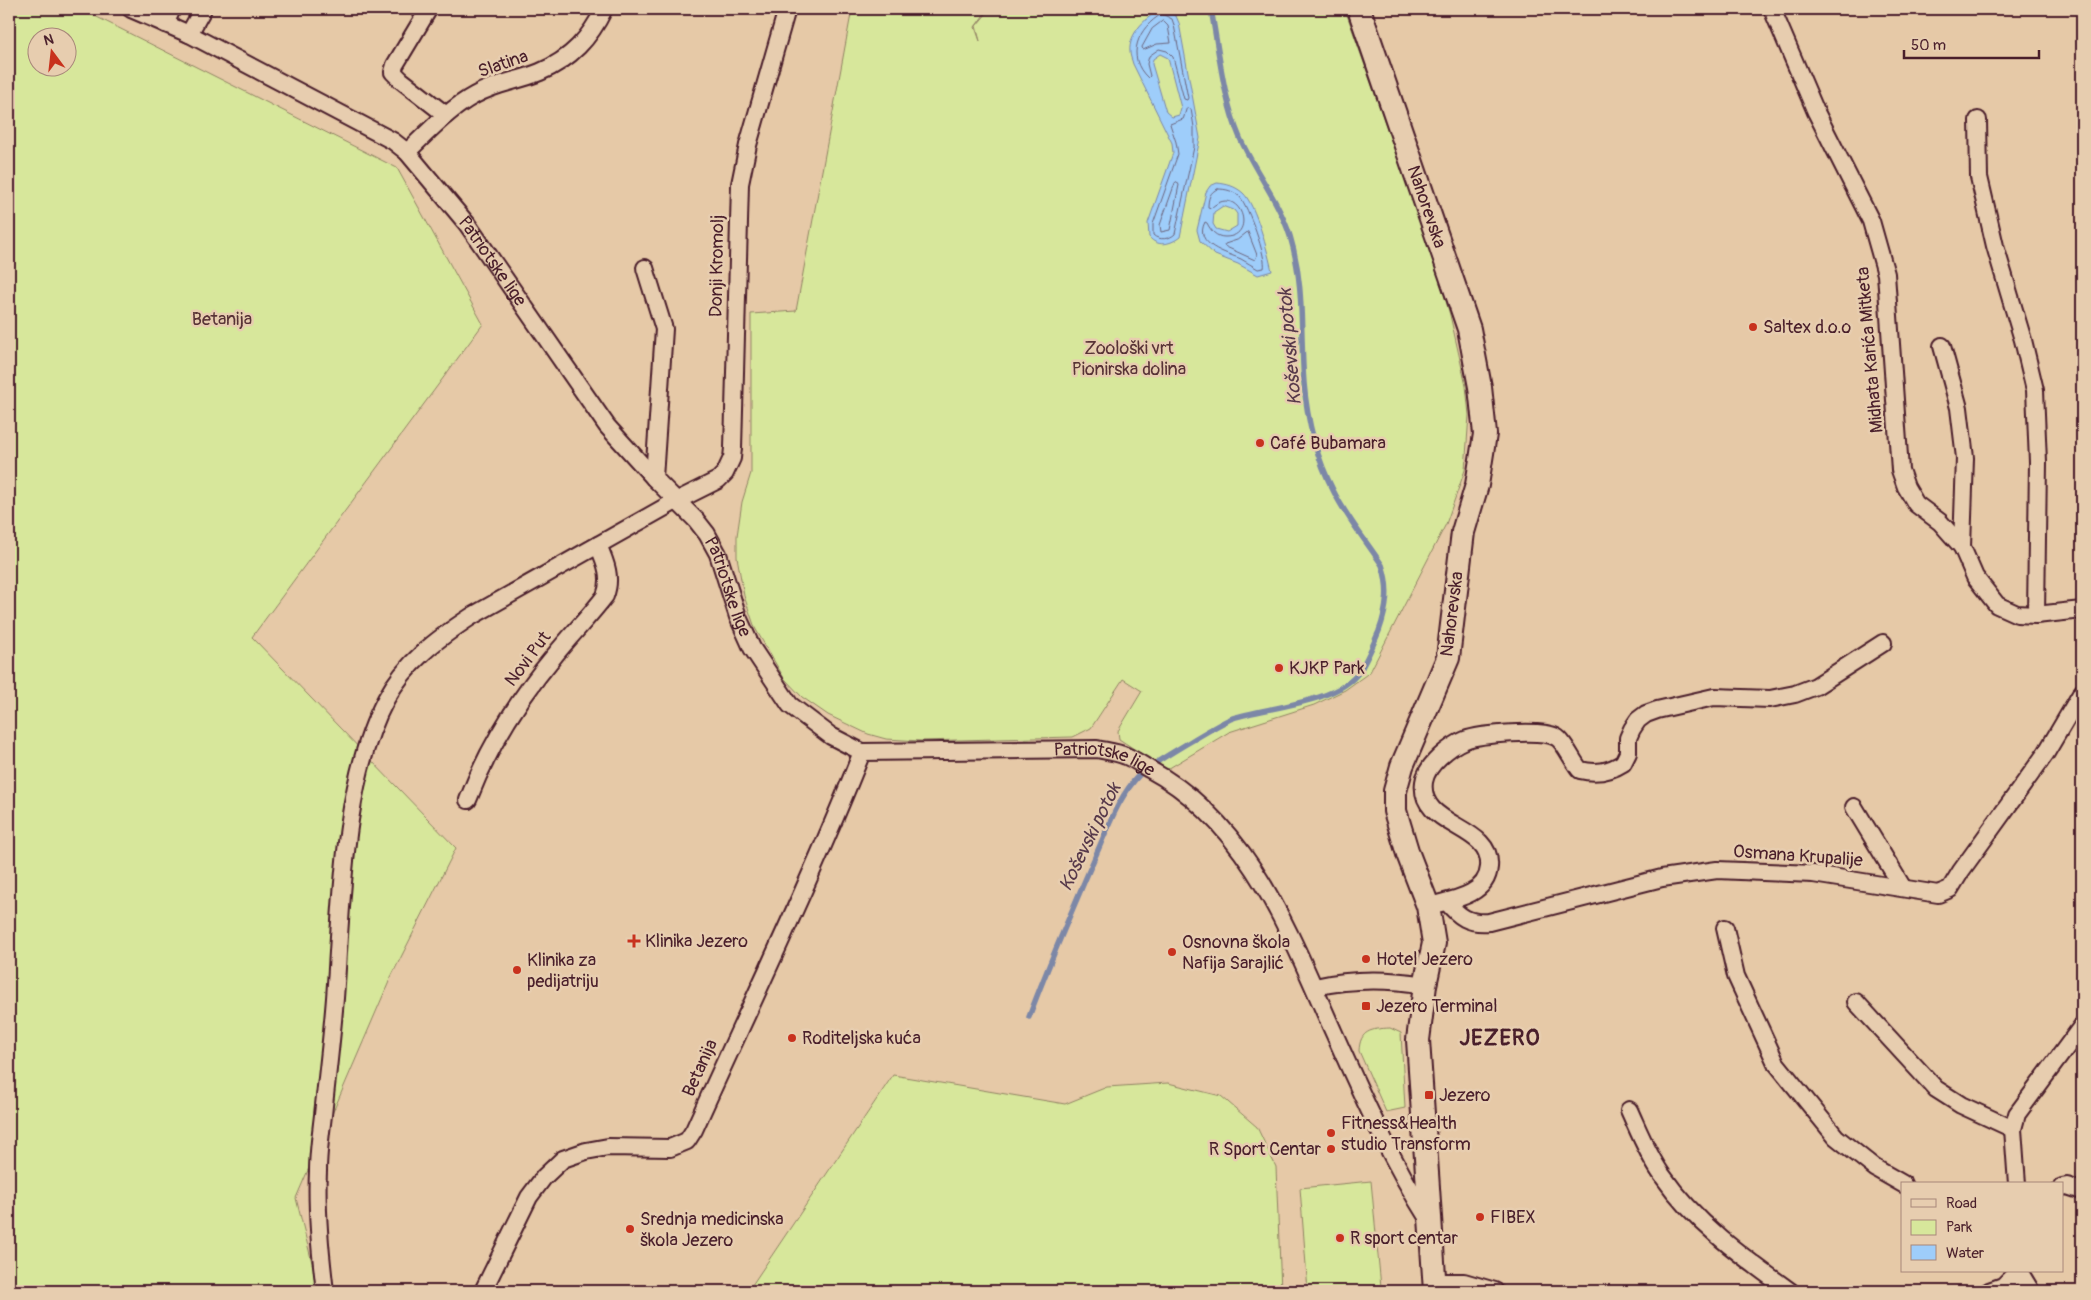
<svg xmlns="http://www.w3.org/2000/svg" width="2091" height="1300" viewBox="0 0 2091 1300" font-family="Pangolin,sans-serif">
<rect width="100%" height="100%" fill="#e6c9a7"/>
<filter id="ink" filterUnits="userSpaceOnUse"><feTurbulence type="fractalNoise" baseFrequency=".02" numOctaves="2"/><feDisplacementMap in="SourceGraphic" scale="10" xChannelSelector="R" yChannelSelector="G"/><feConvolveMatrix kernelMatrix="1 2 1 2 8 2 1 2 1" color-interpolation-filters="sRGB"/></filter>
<g filter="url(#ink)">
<path fill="#d7e79b" stroke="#908363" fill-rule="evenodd" d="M9,9H81L397,168L483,324L252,637L456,848L391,977L296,1198L319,1291H9ZM38,38H68V68H38Z
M852,9H985L986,12L975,27L980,41L976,26L987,13L994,9H1345L1438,273L1450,315L1466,386L1469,415L1465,470L1446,524L1370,672L1345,690L1314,705L1229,732L1166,770L1119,739L1118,731L1142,691L1123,679L1091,728L1073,737L921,741L886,739L868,734L828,715L802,697L784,678L755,628L744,596L737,557V536L742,502L751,473V314L796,311Z
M1390,1028L1401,1033L1405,1108L1386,1112L1359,1051C1360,1030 1371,1029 1390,1028Z
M893,1075L1065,1104L1107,1087L1168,1083L1221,1096L1257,1127L1276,1167L1281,1291H748Z
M1371,1181L1381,1287L1352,1291H1308L1300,1188Z"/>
<path fill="#9ecdfa" stroke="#7c87a7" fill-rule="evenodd" d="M1163,9L1176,16L1179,23L1200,138L1180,237C1170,245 1157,247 1149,237L1148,223L1173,153L1172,143L1133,64C1132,60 1130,56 1130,52C1128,34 1147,15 1163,9ZM1160,54L1168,58L1181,108L1179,115L1172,117L1166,112L1152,64L1153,59Z
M1217,183C1227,184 1235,186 1243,193C1256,205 1268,253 1272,271L1258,275L1238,264L1215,255L1200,241L1197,230L1206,192L1210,186ZM1223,206L1234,210L1237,214V226L1227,232L1216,229L1213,224L1214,212Z"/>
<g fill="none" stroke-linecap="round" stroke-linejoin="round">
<path stroke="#6c657e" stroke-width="1" d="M1162,14L1172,19L1174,25L1188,98L1187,100L1184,99L1173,57L1167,51L1159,49L1149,56L1147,64L1150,76L1148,78C1125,57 1138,27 1162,14Z
M1163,21L1168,26L1171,43L1157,44L1143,50L1142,47L1152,29Z
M1187,108L1191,109L1194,127V147L1175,234C1170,239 1159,241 1153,235V224L1178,154L1176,142L1170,124L1183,119Z
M1177,182L1179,185L1170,230L1161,232L1160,225L1175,183Z
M1218,189C1226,189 1234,191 1240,197C1248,206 1267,258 1264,268L1258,269C1252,266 1247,262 1241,259C1227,253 1193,245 1205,222L1207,223C1211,231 1216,237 1225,237C1259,237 1239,182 1211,208L1208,207C1208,199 1210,191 1218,189Z
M1248,232L1257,255L1255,260L1224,246L1225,244L1237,240Z"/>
<path stroke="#7c87a7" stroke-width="5.5" d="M1029,1017C1049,963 1072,910 1095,857C1108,828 1118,797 1140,774C1147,767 1223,721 1233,718C1267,707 1337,703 1359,672C1367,660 1373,645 1379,631C1387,609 1390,588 1382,565C1366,541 1347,518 1334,492C1317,459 1307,420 1304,383C1300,332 1305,286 1290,236C1279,201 1255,172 1240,138C1223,98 1219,52 1211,9"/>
<g stroke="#4a1f2b" stroke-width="20">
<g id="street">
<path id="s1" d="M131,9L189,34L393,141L407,152L467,224L607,426L654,478L696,520L707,534L718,554L738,617L752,648L790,705L831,736L862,752L1097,749C1106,751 1117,752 1126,756C1134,759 1142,765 1149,769C1250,823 1290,935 1334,1033C1363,1098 1392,1162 1430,1222"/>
<path d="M1772,9L1816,112L1871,221L1886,274L1900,470L1906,487L1916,504L1940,522L1962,547L1975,577L1997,605L2017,614L2036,615L2082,610"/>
<path d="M428,10L395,65L393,72L401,80L446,115"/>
<path d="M165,24L172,9"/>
<path d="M189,34L203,9"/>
<path d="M1978,120L1979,177L1995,246L2023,340L2035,390L2038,462L2036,615"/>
<path d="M407,152C428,132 449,109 475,95C495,83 519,81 540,72C571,59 590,38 604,9"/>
<path d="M645,268L664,329L654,478"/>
<path d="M1942,346L1959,408L1965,458L1962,547"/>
<path d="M468,800C488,748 519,698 555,655C571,635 589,617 605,596C612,578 606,563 598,545"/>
<path d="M1854,807L1903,888"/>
<path d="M1447,902C1459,917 1469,924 1489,922L1662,878L1717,870L1813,874L1938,894L1950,889L1961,871L2046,753L2082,692"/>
<path d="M1437,904C1458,899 1487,893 1489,867C1493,824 1418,828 1424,782C1426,765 1450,746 1465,740C1480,734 1542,729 1556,737C1564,741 1573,762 1580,770C1596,774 1609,772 1623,763L1628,753V738L1632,729L1638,720L1646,714L1657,710L1714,697L1770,699L1795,694L1816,686L1883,643"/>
<path d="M1725,928L1736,976L1776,1063L1836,1137L1875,1168L1903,1184"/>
<path d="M1315,987C1350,979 1389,979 1425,985"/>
<path d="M1856,1002L1936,1089L1961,1105L2013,1129"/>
<path d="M1629,1110C1639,1132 1648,1155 1662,1175C1695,1223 1744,1258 1790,1291"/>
<path d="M2017,1184L2013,1129L2017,1114L2082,1026"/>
<path d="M2062,1187L2067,1186L2082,1191"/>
<path d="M2019,1271L2031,1291"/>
<path d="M1435,1282H1464L1495,1291"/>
<path d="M325,1291C320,1251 316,1212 318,1171C318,1152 321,1133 323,1115C327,1076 332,1037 335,998C342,906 342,781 386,699C406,662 437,639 472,616L676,501L718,480L725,473L732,458L733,448L740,184L748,145L787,9"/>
<path d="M483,1291L529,1197L544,1177L563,1159L586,1151L608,1147L670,1148L687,1141L694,1130C751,1004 811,880 862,752"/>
<path d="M1989,1291L2003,1286L2018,1271"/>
</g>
</g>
<g stroke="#4a1f2b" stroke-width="26">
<g id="secondary">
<path id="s2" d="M1359,9L1469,329L1480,387L1485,434L1477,485L1463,532L1448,658L1402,766L1395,791V811L1408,854L1428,906L1434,943L1425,985L1418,1040L1435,1291"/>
</g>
</g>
<use href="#street" stroke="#e7cdaf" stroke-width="16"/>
<use href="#secondary" stroke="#e7cdaf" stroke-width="22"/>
</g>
</g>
<g fill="#c8321e" stroke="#e7cdaf" stroke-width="2">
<circle cx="1753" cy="327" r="5"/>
<circle cx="1260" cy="443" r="5"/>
<circle cx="1279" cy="668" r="5"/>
<path d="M631.5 933.5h5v5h5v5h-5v5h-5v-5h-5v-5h5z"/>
<circle cx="1172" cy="952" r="5"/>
<circle cx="1366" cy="959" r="5"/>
<circle cx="517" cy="970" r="5"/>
<rect x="1361" y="1001" width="10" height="10" rx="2.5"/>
<circle cx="792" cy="1038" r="5"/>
<rect x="1424" y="1090" width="10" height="10" rx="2.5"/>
<circle cx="1331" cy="1133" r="5"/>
<circle cx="1331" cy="1149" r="5"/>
<circle cx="1480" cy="1217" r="5"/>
<circle cx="630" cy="1229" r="5"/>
<circle cx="1340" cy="1238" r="5"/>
</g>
<g text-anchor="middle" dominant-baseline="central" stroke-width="5" stroke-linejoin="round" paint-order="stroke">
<g font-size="18" fill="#4a1f2b" stroke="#e7cdaf">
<text transform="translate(503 64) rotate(-19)">Slatina</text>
<text stroke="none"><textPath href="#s2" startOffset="209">Nahorevska</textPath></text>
<text stroke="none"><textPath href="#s1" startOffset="450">Patriotske lige</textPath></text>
<text transform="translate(717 266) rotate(-89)">Donji Kromolj</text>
<text transform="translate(1870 350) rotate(-95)">Midhata Karića Mitketa</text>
<text stroke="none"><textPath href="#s1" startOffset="855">Patriotske lige</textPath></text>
<text transform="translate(1452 614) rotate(-83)">Nahorevska</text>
<text transform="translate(528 659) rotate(-53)">Novi Put</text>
<text stroke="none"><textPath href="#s1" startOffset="1320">Patriotske lige</textPath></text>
<text transform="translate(1798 856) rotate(4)">Osmana Krupalije</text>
<text transform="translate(700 1068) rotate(-66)">Betanija</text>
</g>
<g font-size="18" fill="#583336" stroke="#e7cdaf">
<text x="222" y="319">Betanija</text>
<text x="1129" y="348">Zoološki vrt<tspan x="1129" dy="21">Pionirska dolina</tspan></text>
</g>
<g font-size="18" fill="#4a1f2b" stroke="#e7cdaf" text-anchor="start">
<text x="1763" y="327">Saltex d.o.o</text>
<text x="1270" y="443">Café Bubamara</text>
<text x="1289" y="668">KJKP Park</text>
<text x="645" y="941">Klinika Jezero</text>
<text x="1182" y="942">Osnovna škola<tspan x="1182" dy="21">Nafija Sarajlić</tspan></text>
<text x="1376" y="959">Hotel Jezero</text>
<text x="527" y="960">Klinika za<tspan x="527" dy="21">pedijatriju</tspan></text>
<text x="1376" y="1006">Jezero Terminal</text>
<text x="802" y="1038">Roditeljska kuća</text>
<text x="1439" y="1095">Jezero</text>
<text x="1341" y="1123">Fitness&amp;Health<tspan x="1341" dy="21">studio Transform</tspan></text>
<text x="1321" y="1149" text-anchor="end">R Sport Centar</text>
<text x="1490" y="1217">FIBEX</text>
<text x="640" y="1219">Srednja medicinska<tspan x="640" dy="21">škola Jezero</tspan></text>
<text x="1350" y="1238">R sport centar</text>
</g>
<g font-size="19" font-style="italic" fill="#57394a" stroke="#e7cdaf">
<text transform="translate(1290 347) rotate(-95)">Koševski potok</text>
<text transform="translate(1090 837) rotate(-64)">Koševski potok</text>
</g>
<g font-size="22" font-weight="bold" letter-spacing="1" fill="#4a1f2b" stroke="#e7cdaf">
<text x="1500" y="1038">JEZERO</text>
</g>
</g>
<rect width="2091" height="1300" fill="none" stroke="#e7cdaf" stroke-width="30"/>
<rect x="15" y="15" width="2061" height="1270" fill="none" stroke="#4a1f2b" stroke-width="2" filter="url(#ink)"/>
<rect x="1901" y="1182" width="162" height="90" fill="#e7cdaf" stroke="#a8877a"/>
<rect x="1911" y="1199" width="25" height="8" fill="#e7cdaf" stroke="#a8877a"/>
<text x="1946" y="1208" font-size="15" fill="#4a1f2b">Road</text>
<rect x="1911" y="1220" width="25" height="15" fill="#d7e79b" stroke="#a8877a"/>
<text x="1946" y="1232" font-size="15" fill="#4a1f2b">Park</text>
<rect x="1911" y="1245" width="25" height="15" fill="#9ecdfa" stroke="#a8877a"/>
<text x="1946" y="1258" font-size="15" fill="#4a1f2b">Water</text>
<g transform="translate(52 52) rotate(345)"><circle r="24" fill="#e7cdaf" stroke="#a8877a"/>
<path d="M0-4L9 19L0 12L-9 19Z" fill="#c8321e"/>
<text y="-8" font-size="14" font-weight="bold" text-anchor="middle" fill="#4a1f2b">N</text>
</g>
<path d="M1904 50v8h135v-8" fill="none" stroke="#4a1f2b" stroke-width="2.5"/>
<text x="1911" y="50" font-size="15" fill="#4a1f2b" stroke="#e7cdaf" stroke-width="4" paint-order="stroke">50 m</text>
</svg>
